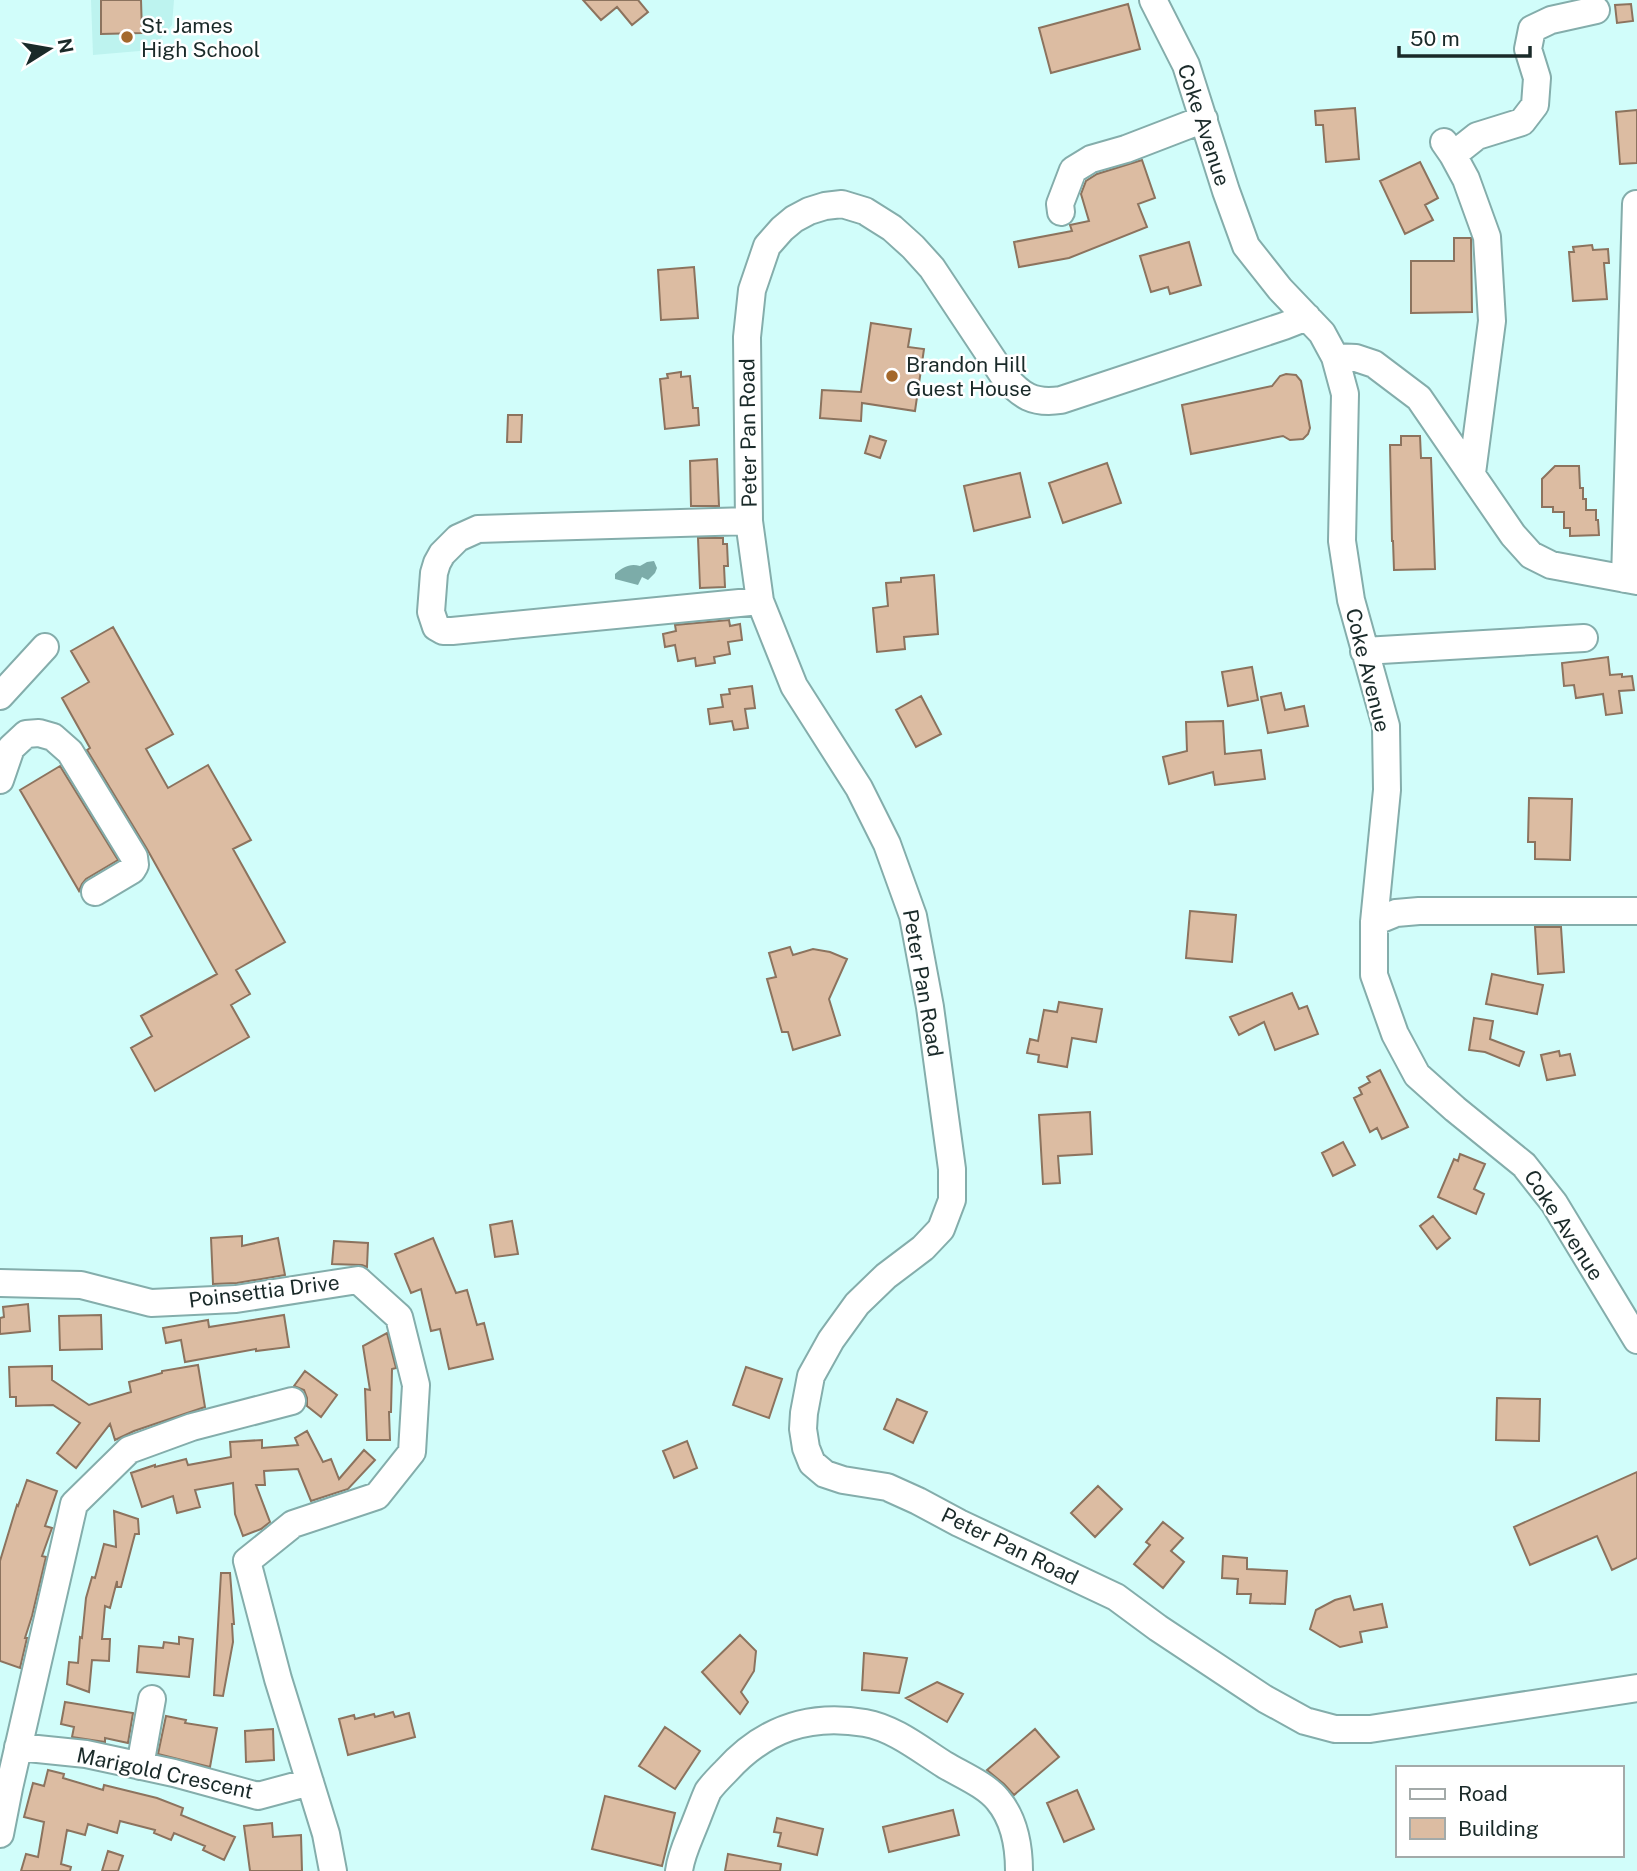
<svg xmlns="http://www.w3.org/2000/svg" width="1637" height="1871" viewBox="0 0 1637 1871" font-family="'Public Sans',sans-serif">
<rect width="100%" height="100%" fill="#d1fdfa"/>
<path fill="#bdf3ef" d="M91,0H174L172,25L151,50L93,55Z"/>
<path fill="#7caca9" d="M654,561L657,568L655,573L648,580L642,577L638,585L615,579V574C623,567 630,563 640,566L647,562Z"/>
<path fill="#dcbca2" stroke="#8c735e" stroke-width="2" d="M101,0H141L142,33L101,34Z
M583,0H638L648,12L632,25L617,7L601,20Z
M1128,4L1140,49L1051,73L1039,28Z
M1631,4L1633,21L1617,23L1615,5Z
M1355,108L1359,159L1326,162L1323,125H1316L1315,111Z
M1637,110V163L1620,164L1616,112Z
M1142,160L1155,198L1138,204L1147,227L1069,258L1019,267L1014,242L1072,231L1070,225L1089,221L1081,194L1086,181L1097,174Z
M1420,162L1438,198L1425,205L1433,220L1405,234L1380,181Z
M1454,238H1471V240L1472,312L1411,313V261H1454Z
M1189,242L1201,285L1170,294L1168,287L1151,292L1140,256Z
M1592,245L1593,250L1608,249L1609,263H1604L1607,299L1573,301L1569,252H1574L1573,247Z
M694,267L698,318L661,320L658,270Z
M871,323L911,329L908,347L924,349L915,411L862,403L861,421L820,418L822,390L861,392Z
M681,372V377L690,376L693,408H698L699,425L665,429L660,379L668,378L667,374Z
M1286,374L1296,375L1301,381L1310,428L1308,434L1303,439L1290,440L1283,436L1191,454L1182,405L1272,386L1280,376Z
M508,415H522L521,442H507Z
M870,436L886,441L880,458L865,453Z
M1401,436H1420L1421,458H1431L1435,569L1394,570L1393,541H1392L1390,445H1401Z
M717,459L719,506H691L690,461Z
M1107,463L1121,503L1063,523L1049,483Z
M1555,466H1579L1580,488H1583V499H1586V510H1596V520H1598L1599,535L1570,536V528H1564V512H1553V507H1542V479Z
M1020,473L1030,517L974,531L964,486Z
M698,538H723V544H727L728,566H724L725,587L700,588Z
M934,575L938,634L904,637L905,649L877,652L873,608L888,606L886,583L901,582V578Z
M729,620L730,626L740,624L742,640L728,642L730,654L714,657L715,663L696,666L695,658L678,661L675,645L665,647L663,634L676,631L675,625Z
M113,627L173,734L146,749L168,788L208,765L251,840L233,849L285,942L236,970L250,994L231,1005L249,1037L155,1091L131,1048L152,1036L141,1016L217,974L147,849L87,750L90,748L62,698L89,682L71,651Z
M1608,657L1610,675L1622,674V677L1632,676L1634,690L1619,691L1622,713L1606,715L1603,694L1576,698L1574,685L1564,686L1562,663Z
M1252,667L1258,700L1228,706L1222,672Z
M752,686L755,708L745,709L748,728L734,730L732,721L710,724L708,709L723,707L721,695L730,694L729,689Z
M1281,693L1285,710L1304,706L1308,726L1268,733L1261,697Z
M921,696L941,734L916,747L896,710Z
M1223,721L1225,754L1261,750L1265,779L1215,785L1213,772L1169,784L1163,757L1187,751L1186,722Z
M60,766L118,860L86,879L82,884L79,891L20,790Z
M1529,798L1572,799L1570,860L1535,859V842H1528Z
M1190,911L1236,915L1232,962L1186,958Z
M1535,927H1561L1564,972L1538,974Z
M790,947L793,955L813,949L830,952L847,959L829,999L840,1035L793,1050L788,1032H782L767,979L776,977L769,953Z
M1492,974L1543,985L1537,1014L1486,1004Z
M1292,993L1299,1009L1307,1006L1318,1034L1275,1050L1264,1022L1239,1035L1230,1017Z
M1059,1002L1102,1009L1096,1042L1072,1038L1067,1067L1038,1062L1039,1055L1027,1053L1030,1039L1038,1041L1044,1010L1057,1012Z
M1474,1018L1493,1021L1490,1039L1524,1052L1519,1066L1485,1052L1469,1050Z
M1559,1051L1560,1056L1570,1054L1575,1075L1547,1080L1541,1055Z
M1380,1070L1408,1127L1382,1139L1377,1128L1370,1132L1354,1098L1362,1094L1359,1088L1370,1082L1367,1077Z
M1090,1112L1092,1154L1058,1156L1060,1183L1043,1184L1039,1115Z
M1343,1142L1355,1165L1333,1176L1322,1153Z
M1460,1154L1485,1164L1474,1189L1484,1194L1476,1214L1438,1197L1454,1159L1458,1161Z
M1433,1216L1450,1238L1437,1249L1420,1226Z
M512,1221L518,1254L495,1257L490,1225Z
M242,1236V1246L278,1238L285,1275L237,1283L213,1284L211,1238Z
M433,1238L456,1293L467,1290L477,1325L484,1323L493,1359L449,1369L440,1329L431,1331L421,1289L411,1293L395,1254Z
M334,1241L368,1243L367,1267L362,1265L332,1264Z
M28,1304L30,1331L0,1334V1318L4,1317L3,1307Z
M101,1315L102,1349L60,1350L59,1316Z
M284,1315L289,1347L256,1351V1349L185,1362L181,1340L166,1343L163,1328L208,1320L209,1327Z
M387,1333L396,1368L392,1369L391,1412H389L390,1440H367L365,1389L370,1390L363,1346Z
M198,1365L205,1407L134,1431L115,1440L110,1424L76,1468L57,1453L80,1423L53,1405L16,1406V1397H10L9,1367L52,1366V1380L89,1405L131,1392L129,1382L162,1373V1371Z
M746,1367L782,1379L769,1418L733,1405Z
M305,1371L337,1395L321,1417L307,1406V1398L304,1390L294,1386Z
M1497,1398L1540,1399L1539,1441L1496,1440Z
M897,1399L927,1412L913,1443L884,1429Z
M307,1431L323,1462L331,1459L339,1479L364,1450L375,1460L348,1489L311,1501L298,1469L264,1471L265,1485H256L270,1522L261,1529L243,1536L235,1514L233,1483L195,1490L200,1507L177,1513L173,1496L142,1507L131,1473L155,1465V1467L186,1459L188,1465L231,1457L230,1442L262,1440V1448L298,1445L295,1438Z
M687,1441L697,1468L674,1478L663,1451Z
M1637,1472V1558L1612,1570L1597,1536L1530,1565L1514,1527Z
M27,1480L57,1491L45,1526L52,1528L42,1556L46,1557L32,1616L25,1638H27L20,1668L0,1661V1561L17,1505L18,1506Z
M1098,1486L1122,1509L1095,1537L1071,1513Z
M114,1511L138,1519L139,1534H135L121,1587H117V1581L110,1608L105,1606L102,1639H110L109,1661L92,1660L89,1692L67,1684L69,1662L78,1663L80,1637L82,1638L86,1598L92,1577L95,1578L104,1544L116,1547Z
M1163,1522L1183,1538L1171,1551L1184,1562L1163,1588L1134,1564L1150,1545L1146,1542Z
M1223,1556L1247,1558V1569L1287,1571L1285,1604L1250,1603L1251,1594H1237L1238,1579L1222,1578Z
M221,1573H230L234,1624H232L233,1642L223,1696L214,1695Z
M1350,1596L1354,1610L1382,1604L1387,1627L1360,1632L1362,1642L1340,1647L1310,1629L1316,1610L1335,1600Z
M740,1635L756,1651L754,1671L741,1692L748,1702L740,1714L702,1672Z
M179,1637L193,1639L189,1677L137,1672L139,1646L163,1648L164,1642L179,1644Z
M864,1653L907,1658L899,1693L862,1690Z
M937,1682L963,1694L947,1722L906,1698Z
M65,1702L133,1713L128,1743L105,1738V1742L72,1737L74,1727L61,1724Z
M393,1712L395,1717L409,1713L415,1737L348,1755L339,1719L354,1715L355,1719L374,1714L375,1717Z
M166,1716L186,1720L185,1723L217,1728L210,1767L158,1754Z
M665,1727L700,1751L675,1789L639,1766Z
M273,1729L274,1760L246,1762L245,1731Z
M1035,1729L1059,1757L1014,1795L1004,1784L987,1770Z
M48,1770L64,1774L63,1778L103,1790L104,1785L157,1798L183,1808L181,1815L235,1837L224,1860L203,1850L205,1846L174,1833L171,1840L154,1833L155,1830L120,1821L117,1833L88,1824L85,1835L67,1830L61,1864L71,1867L70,1871H21L26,1854L38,1857L44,1822L24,1817L33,1783L44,1786Z
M1077,1790L1094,1829L1064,1842L1047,1803Z
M605,1796L675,1813L662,1866L592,1849Z
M953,1810L959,1835L889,1852L883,1827Z
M777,1818L823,1829L817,1855L778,1846L781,1833L774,1832Z
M272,1823L273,1837L301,1835L302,1871H250L244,1826Z
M108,1851L123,1856L118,1871H102Z
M728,1854L781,1864L780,1871H725Z"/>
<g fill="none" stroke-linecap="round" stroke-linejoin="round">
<g stroke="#84adab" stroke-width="30">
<path id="minor" d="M1153,0L1186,65L1226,191L1246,246L1280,289L1322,333L1335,357L1345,394L1342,541L1351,600L1386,726L1387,790L1374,922V975L1395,1034L1417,1075L1455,1109L1524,1165L1554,1203L1637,1340
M1444,142L1453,155L1466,179L1487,237L1492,321L1472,473
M1453,155L1477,136L1522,122L1535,105L1537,78L1528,49L1532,29L1551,20L1596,10
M1061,212L1060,204L1073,170L1091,159L1126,149L1204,119
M1307,317L1284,326L1061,400C1033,404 1021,396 1003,375L932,268L913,247L892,228L865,211L842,204L825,206L809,211L794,219L782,229L767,246L752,290L747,337L749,521L760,601L794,686L859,788L887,844L913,916L930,1007L952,1169V1200L941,1229L923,1248L886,1276L857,1304L831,1340L811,1376L804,1413L803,1429L806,1448L812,1463L825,1474L843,1480L887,1487L918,1501L959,1523L1116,1597L1158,1628L1265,1699L1305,1721L1335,1729H1370L1637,1688
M1335,357L1356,358L1374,364L1419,398L1513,535L1531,555L1551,565L1637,581
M749,521L478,529L458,538L442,554L437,563L434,573L431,612L436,627L443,631H452L760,601
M1625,579L1636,204
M1364,651L1584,638
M0,696L45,647
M0,780L11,748L26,734L39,733L53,737L70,752L134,857L135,865L132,870L95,892
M1374,922L1396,913L1419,911H1637
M0,1283L81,1285L151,1303L236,1299L358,1280L399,1317L416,1385L412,1452L377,1496L293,1524L247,1561L278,1679L326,1834L333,1871
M18,1747L86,1754L174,1773L258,1796L310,1782
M140,1766L152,1699
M0,1834L9,1788L74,1504L129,1450L192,1427L292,1401
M679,1871C681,1855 688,1841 694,1826C699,1814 703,1802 708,1791C713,1784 720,1777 726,1771C764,1729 809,1713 865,1723C894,1728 921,1750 945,1765C962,1775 986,1785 998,1800C1014,1819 1019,1847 1019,1871"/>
</g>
<use href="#minor" stroke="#fff" stroke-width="26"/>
</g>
<g fill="#a4682b" stroke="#fff" stroke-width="2.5">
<circle cx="127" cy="37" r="7"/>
<circle cx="892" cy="376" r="7"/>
</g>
<g text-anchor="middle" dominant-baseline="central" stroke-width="5" stroke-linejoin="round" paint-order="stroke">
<g font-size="21" fill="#1a2a29" stroke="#fff" text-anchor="start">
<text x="141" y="25">St. James<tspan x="141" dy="24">High School</tspan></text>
<text x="906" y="364">Brandon Hill<tspan x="906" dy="24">Guest House</tspan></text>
</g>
<g font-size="21" fill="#1a2a29" stroke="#fff">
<text transform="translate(1204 125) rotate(72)">Coke Avenue</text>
<text transform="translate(748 433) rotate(-91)">Peter Pan Road</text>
<text transform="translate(1368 670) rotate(76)">Coke Avenue</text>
<text transform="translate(923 983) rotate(80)">Peter Pan Road</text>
<text transform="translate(1564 1225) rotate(57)">Coke Avenue</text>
<text transform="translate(264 1291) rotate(-7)">Poinsettia Drive</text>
<text transform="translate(1010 1546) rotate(26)">Peter Pan Road</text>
<text transform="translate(165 1773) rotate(12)">Marigold Crescent</text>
</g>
</g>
<rect x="1396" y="1766" width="228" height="91" fill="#ffffff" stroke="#a3aaa9" stroke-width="2"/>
<rect x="1410" y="1789" width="35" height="10" fill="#ffffff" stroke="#a3aaa9" stroke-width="2"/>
<text x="1458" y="1801" font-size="21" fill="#1a2a29">Road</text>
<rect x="1410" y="1818" width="35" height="21" fill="#dcbca2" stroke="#a3aaa9" stroke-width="2"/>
<text x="1458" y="1836" font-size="21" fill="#1a2a29">Building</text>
<g transform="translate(49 49) rotate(79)" stroke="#ffffff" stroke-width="5" paint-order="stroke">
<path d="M0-5L12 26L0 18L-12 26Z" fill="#1a2a29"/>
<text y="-10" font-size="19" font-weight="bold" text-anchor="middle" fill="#1a2a29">N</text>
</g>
<path d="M1399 46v10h131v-10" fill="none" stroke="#1a2a29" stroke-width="3.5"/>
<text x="1410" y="46" font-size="21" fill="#1a2a29" stroke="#ffffff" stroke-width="5" paint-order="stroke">50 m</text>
</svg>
